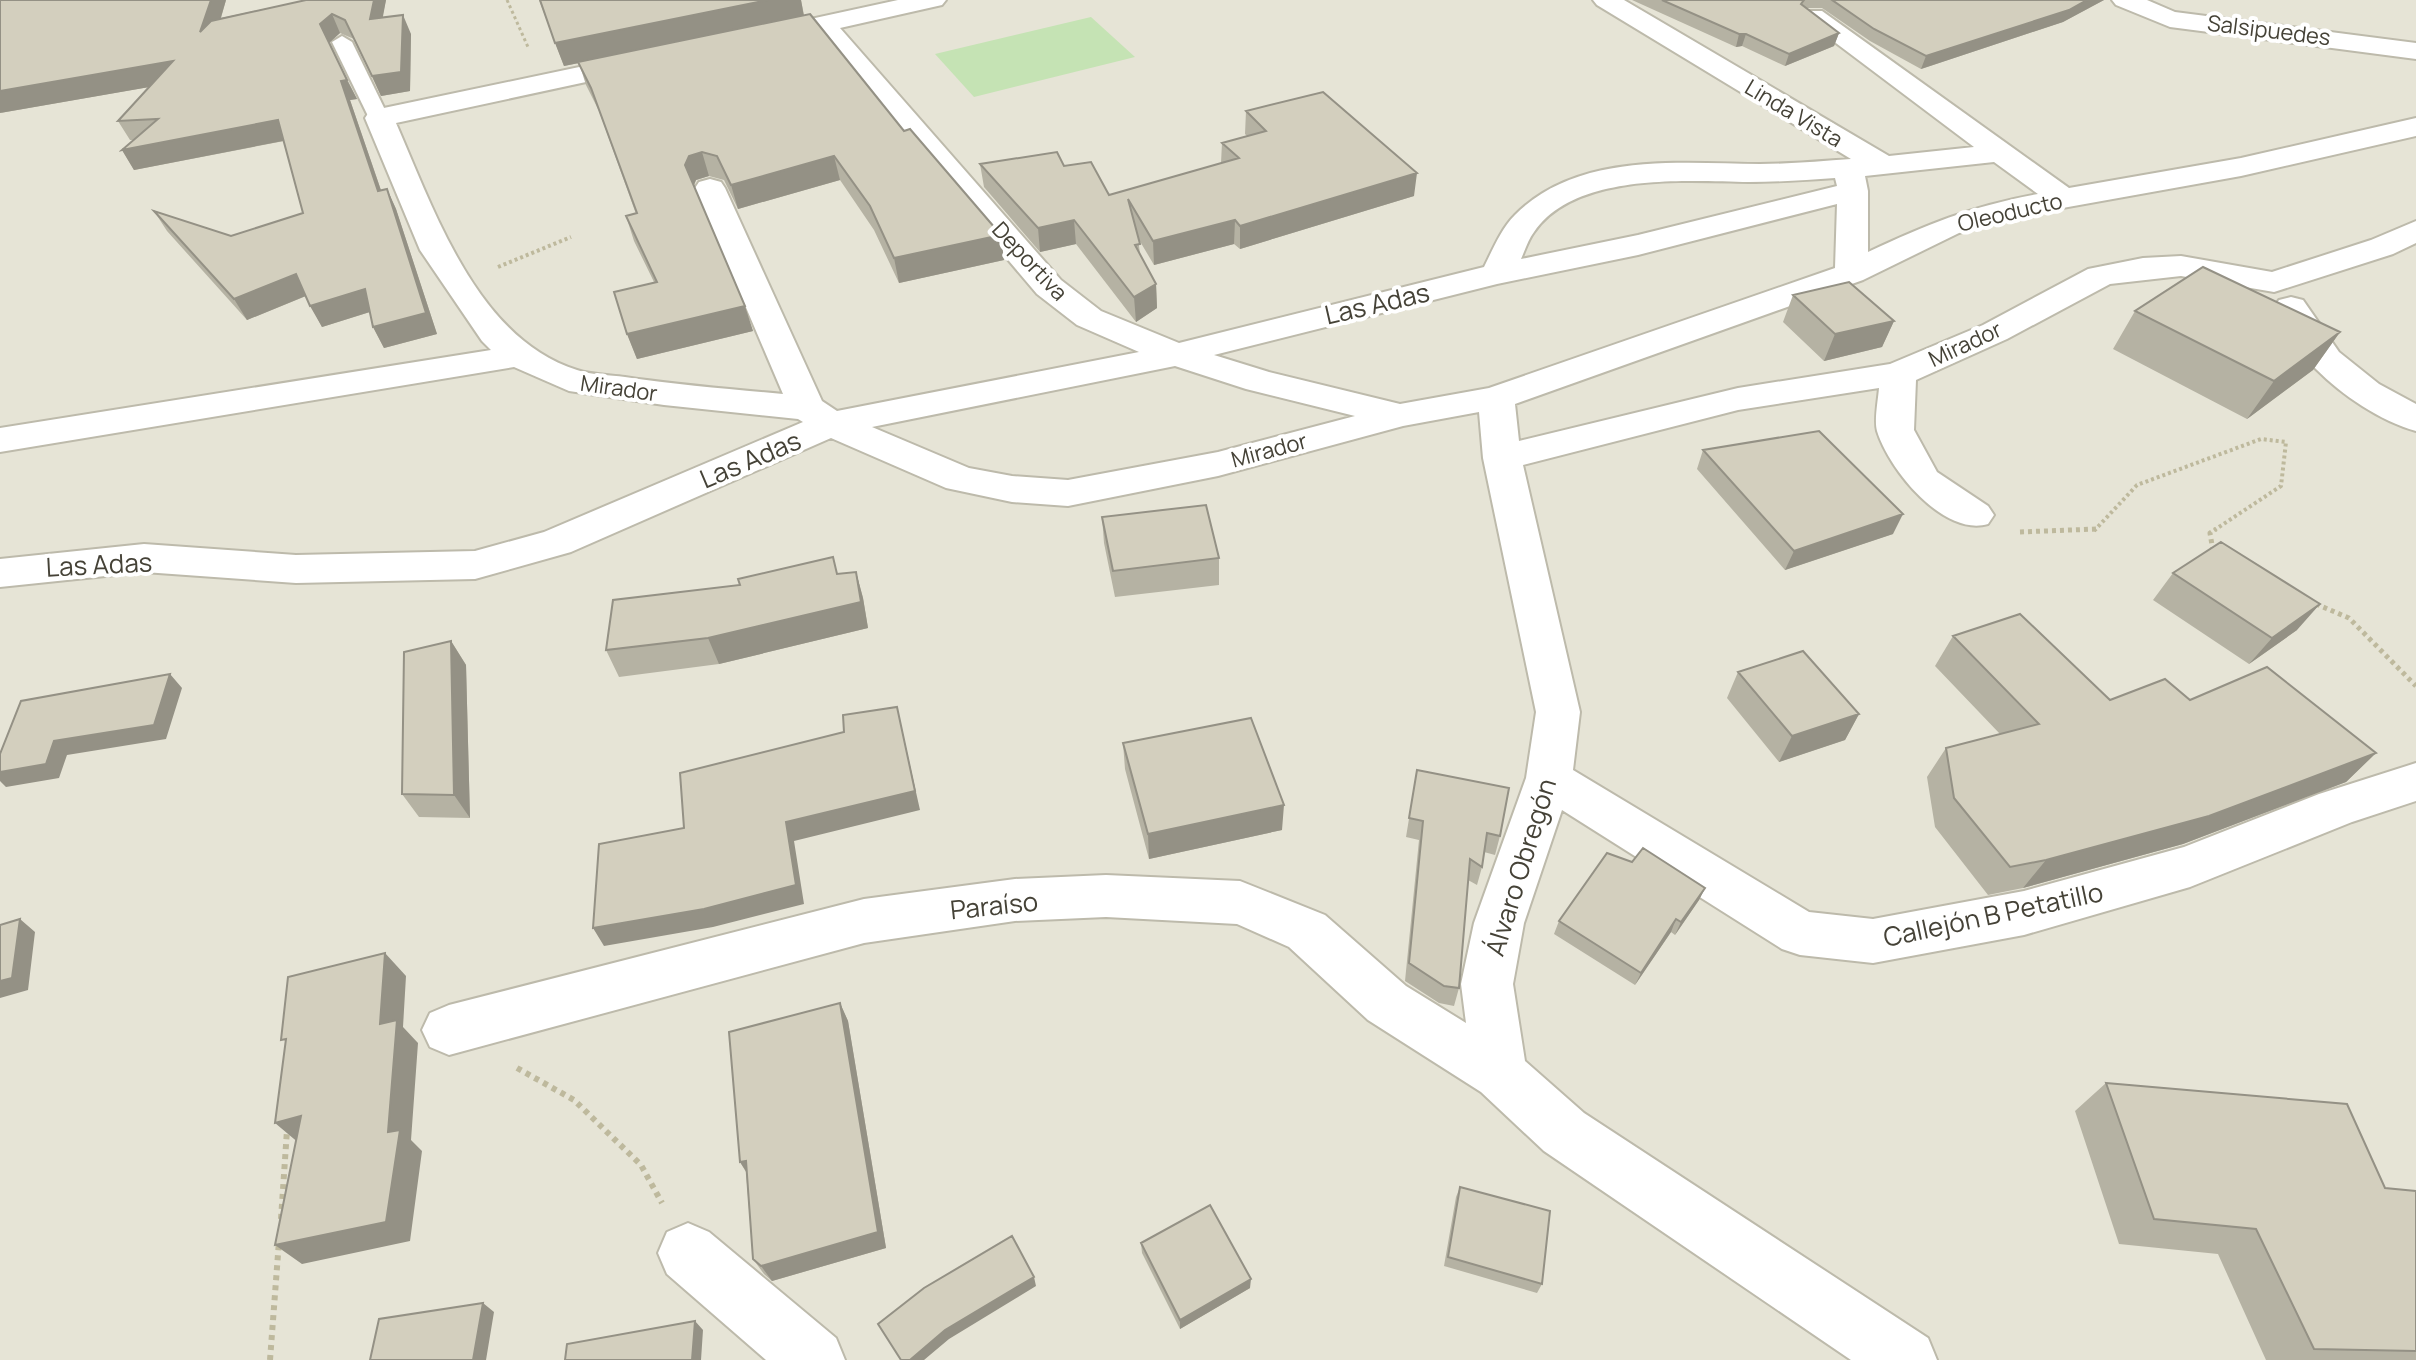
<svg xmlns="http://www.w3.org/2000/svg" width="2416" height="1360" viewBox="0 0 2416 1360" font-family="Manrope,sans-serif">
<rect width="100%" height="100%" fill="#f2f1e8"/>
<path fill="#e6e4d6" d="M0,0H2416V1360H0Z"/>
<path fill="#c5e3b4" d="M1091,17L1135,57L974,97L935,54Z"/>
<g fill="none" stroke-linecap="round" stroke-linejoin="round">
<g stroke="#bdbaab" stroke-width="4">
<path id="lane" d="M342,36L352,42L389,118L386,122L379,124L369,118L332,42Z"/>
</g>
<g stroke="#bdbaab" stroke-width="4">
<path id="street" d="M898,0H946L942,5L840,28L1061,280L1101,311L1179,343L1484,267C1493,249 1501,229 1515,215C1577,152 1679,163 1760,164C1790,164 1821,161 1851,159L1597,5L1593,0H1624L1889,156L1974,147L1800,16L1804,11H1822L2069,188L2241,158L2416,118V136L2241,176L1996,220L1959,233L1863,280L1515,404L1519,441L1738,388L1890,364L1983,325L2088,269L2143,258L2181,256L2272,272L2371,240L2416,221V243L2393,254L2274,292L2181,276L2110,284L2007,339L1916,380L1914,430L1937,472L1988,506L1994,515L1988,524C1944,537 1889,470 1877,431C1874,420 1878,401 1879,388L1738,410L1523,465L1580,712L1573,770L1809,912L1873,919L2024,891L2184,847L2319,794L2416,763V801L2352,822L2190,887L2024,935L1873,963L1800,955L1782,949L1562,810L1524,923L1513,984L1525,1061L1584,1113L1928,1338L1937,1360H1851L1544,1151L1481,1092L1368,1020L1289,947L1237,924L1106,917L1015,921L864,943L449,1055L430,1047L422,1030L430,1013L449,1005L864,899L1015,879L1106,875L1240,881L1325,915L1406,986L1466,1023L1461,984L1474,923L1526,778L1536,712L1483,458L1479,412L1403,426L1218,476L1068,506L1012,502L946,488L831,438L571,552L475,579L296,583L144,572L0,587V559L144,544L296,555L475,551L544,532L803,422L798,419L664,405L569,391L514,367L0,452V428L491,350L482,341L420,250L365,118L369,112L379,109L641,54L651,56L655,62L651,68L396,123C434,210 477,339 577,370C592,375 610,375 625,377C678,385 730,389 783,394L695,188L699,182L710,179L721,182L725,188L822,401L837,411L1139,352L1077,325L1037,294L816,33L760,46L751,44L747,38L751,32ZM1994,162L2038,194C1972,206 1928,224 1868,252V191L1865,176ZM1835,178L1837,186L1638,235L1521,259C1525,250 1528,240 1534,232C1575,172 1687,181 1749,182C1778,182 1806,180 1835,178ZM1837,204L1835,268L1489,388L1400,404L1269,372L1214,355L1497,284L1638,255ZM1175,366L1246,389L1355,416L1218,452L1068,480L1012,476L969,468L872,427Z
M2112,0H2147L2175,12L2416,43V59L2170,27L2116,5Z
M2291,297L2303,300L2339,352L2379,384L2416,404V431C2380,421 2342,395 2316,369C2299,352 2287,327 2274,307L2279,300Z
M688,1223L709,1232L836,1338L845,1360H766L667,1274L658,1253L667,1232Z"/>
</g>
<path stroke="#beb99d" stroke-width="3" stroke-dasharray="3 3" stroke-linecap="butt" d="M507,0L528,47"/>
<path stroke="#beb99d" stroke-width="4" stroke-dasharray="3 3" stroke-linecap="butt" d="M498,267L571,237
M2094,531L2137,485L2261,439L2286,442L2281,486L2213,531"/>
<path stroke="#beb99d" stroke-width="5" stroke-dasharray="4 4" stroke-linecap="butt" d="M2020,532L2096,529
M2213,551L2210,533L2216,529
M2316,604L2349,618L2416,686"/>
<path stroke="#beb99d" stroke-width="6" stroke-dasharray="5 5" stroke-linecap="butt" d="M517,1068L574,1100L641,1165L662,1203
M281,1219L287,1130
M270,1360L279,1241"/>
<use href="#lane" fill="#fff" fill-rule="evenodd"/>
<use href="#street" fill="#fff" fill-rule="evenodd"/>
</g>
<path fill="#b5b2a3" d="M226,0L221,18L306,0H386L382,18L411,34L410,91L381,96L354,39L340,33L329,43L357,99L350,100L381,190L387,189L396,209L437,334L384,348L373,327L370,312L322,327L306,296L247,320L167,231L154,211L231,236L303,213L284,141L134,170L122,150L133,140H130L118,121L149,87L0,113Z
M539,0H801L804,15L1004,260L899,283L874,230L840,180L738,209L724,180L709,176L696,180L694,186L753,331L637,359L627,334L654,282L634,241L626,216L636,214L599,111L586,85L579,63L564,66Z
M1632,0H2104L2063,22L1921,69L1870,41L1822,8H1806L1839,33L1834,46L1785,66L1742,46L1736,47Z
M1246,111L1414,196L1240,249L1234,244L1154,265L1138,238L1140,254L1156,284L1157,308L1136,322L1076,244L1040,252L984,187L980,164L1064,166L1109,195L1221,163L1222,143L1247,136L1245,134Z
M1793,295L1894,321L1882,347L1824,361L1783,322Z
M2135,311L2340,332L2313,370L2247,419L2113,349Z
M1703,450L1893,534L1785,570L1697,469Z
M1102,517L1219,558V585L1115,597L1104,543Z
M856,572L863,598L868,628L719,664L619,677L606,650L837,574Z
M2173,573L2297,630L2249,664L2153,600Z
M1953,636L2110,700H2190L2376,753L2346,782L2183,844L2023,888L1988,895L1935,827L1927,777L1946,748L2000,734L1935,666Z
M451,641L466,665L470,818L419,817L402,794Z
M1738,672L1859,714L1845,740L1779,762L1727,698Z
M1123,743L1282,830L1149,859L1125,769Z
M1417,770L1500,836L1495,855L1484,852L1482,867L1477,885L1468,880L1459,988L1454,1006L1439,1003L1405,981L1419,840L1406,837Z
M1705,888L1699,900L1675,935L1671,932L1635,985L1554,934L1559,921Z
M840,1003L848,1021L886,1248L772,1281L764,1274L753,1259L746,1172L740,1162Z
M2106,1083L2385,1188L2416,1191V1360H2266L2218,1254L2119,1244L2075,1111Z
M1460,1187L1542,1284L1537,1293L1444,1266L1456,1197Z
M1141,1243L1250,1288L1180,1329L1142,1253Z"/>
<path fill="#949185" d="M211,0H226L211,51L200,32Z
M374,0H386L379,38L370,19Z
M768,0H801L804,17L564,66L555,43Z
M2087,0H2104L2063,22L1921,69L1926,56Z
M332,14L340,33L329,43L320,24Z
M403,15L411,34L410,91L381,96L372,76Z
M1839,33L1834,46L1785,66L1789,54Z
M1739,34H1746L1742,46L1736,47Z
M173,61L184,81L0,113V91Z
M347,80L357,99L350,100L388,211L378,191L341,81Z
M278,120L288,140L134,170L122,150Z
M702,152L709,176L696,180L692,189L685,165L689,156Z
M834,156L840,180L738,209L731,185Z
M1417,173L1414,196L1240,249V226Z
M387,189L396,209L437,334L384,348L373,327Z
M1074,220L1076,244L1040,252L1038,228Z
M1235,220L1234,244L1154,265L1153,241Z
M1001,235L1004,260L899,283L894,258Z
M296,274L308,295L247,320L234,299Z
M1156,284L1157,308L1136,322L1134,297Z
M365,289L376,310L322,327L310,306Z
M745,306L753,331L637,359L627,334Z
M1894,321L1882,347L1824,361L1835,334Z
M2340,332L2313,370L2247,419L2274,381Z
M1903,514L1893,534L1785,570L1794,551Z
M856,572L863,598L868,628L719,664L708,638Z
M2320,604L2297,630L2249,664L2272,638Z
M451,641L466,665L470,818L454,795Z
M170,674L182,688L166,739L67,755L59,778L6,787L0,781V772Z
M897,707L920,810L794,841L804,904L713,927L604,946L593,928L786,822Z
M1859,714L1845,740L1779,762L1792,736Z
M2376,753L2346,782L2183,844L2023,888L2046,860Z
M1284,805L1282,830L1149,859L1148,834Z
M1705,888L1699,900L1675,935L1681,922Z
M20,919L35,932L28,990L0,998V981Z
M1676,919L1671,932L1635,985L1641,973Z
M385,953L406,976L403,1027L418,1043L411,1140L422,1151L410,1241L302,1264L275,1245L388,1132L380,1024Z
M840,1003L848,1021L886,1248L772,1281L761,1266Z
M301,1116L300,1144L275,1123Z
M746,1161L751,1179L740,1162Z
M1034,1277L1036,1286L949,1339L924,1360H910L945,1330Z
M1251,1279L1250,1288L1180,1329V1320Z
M483,1303L494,1312L486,1360H473Z
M695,1321L703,1330L701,1360H692Z"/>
<path fill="#d3cfbe" stroke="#949185" stroke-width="2" d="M0,0H211L200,32L211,21L306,0H374L370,19L403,15L401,72L372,76L345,20L332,14L320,24L347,80L341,81L378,191L387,189L426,313L373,327L365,289L310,306L296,274L234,299L154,211L231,236L303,213L278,120L122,150L158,119L118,121L173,61L0,91Z
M540,0H768L555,43Z
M1662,0H1804L1801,4L1839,33L1789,54L1746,34H1739Z
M1832,0H2087L2069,10L1926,56L1874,29Z
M810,14L904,131L910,129L1001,235L894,258L870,206L834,156L731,185L717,156L702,152L689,156L685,165L745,306L627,334L614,292L657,282L626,216L637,213L591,88L578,62Z
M1323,92L1417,173L1240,226L1235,220L1153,241L1128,199L1140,244L1135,245L1156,284L1134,297L1074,220L1038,228L980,164L1057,152L1064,166L1091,162L1109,195L1239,158L1222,143L1266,131L1246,111Z
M2203,267L2340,332L2274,381L2135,311Z
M1849,282L1894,321L1835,334L1793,295Z
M1819,431L1903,514L1794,551L1703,450Z
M1206,505L1219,558L1113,571L1102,517Z
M2221,542L2320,604L2272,638L2173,573Z
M833,557L837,574L856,572L861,602L708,638L606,650L613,600L740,585L738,579Z
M2020,614L2110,700L2165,679L2190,700L2267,667L2376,753L2209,816L2046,860L2010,867L1954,798L1946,748L2039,724L1953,636Z
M451,641L454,795L402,794L404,652Z
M1803,651L1859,714L1792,736L1738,672Z
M170,674L154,725L54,741L46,764L0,772V754L21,701Z
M897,707L915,791L786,822L796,885L704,909L593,928L599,844L684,828L680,773L844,732L843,715Z
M1251,718L1284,805L1148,834L1123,743Z
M1417,770L1509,788L1500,836L1487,833L1482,867L1470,859L1459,988L1444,986L1409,963L1423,821L1409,818Z
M1643,848L1705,888L1681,922L1676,919L1641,973L1559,921L1607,853L1632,862Z
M20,919L12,978L0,981V925Z
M385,953L380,1024L397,1020L388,1132L400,1130L386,1222L275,1245L301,1116L275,1123L286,1039L281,1040L288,977Z
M840,1003L878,1232L761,1266L753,1259L746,1161L740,1162L729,1032Z
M2106,1083L2347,1104L2385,1188L2416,1191V1351L2314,1349L2256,1229L2154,1219Z
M1460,1187L1550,1211L1542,1284L1448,1257Z
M1210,1205L1251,1279L1180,1320L1141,1243Z
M1012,1236L1034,1277L945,1330L910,1360H901L878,1324L924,1288Z
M483,1303L473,1360H370L379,1319Z
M695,1321L692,1360H565L567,1344Z"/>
<g text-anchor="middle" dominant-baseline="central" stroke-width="8" stroke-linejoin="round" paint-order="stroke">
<g font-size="22" fill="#454237" stroke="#fff">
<text transform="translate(2269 30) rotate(7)">Salsipuedes</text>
<text transform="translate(1794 113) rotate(31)">Linda Vista</text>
<text transform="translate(2010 212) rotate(-13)">Oleoducto</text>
<text transform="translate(1030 261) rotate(47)">Deportiva</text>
<text transform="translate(1965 344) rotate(-25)">Mirador</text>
<text transform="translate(619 388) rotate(8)">Mirador</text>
<text transform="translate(1269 450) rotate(-15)">Mirador</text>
</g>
<g font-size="26" fill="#454237" stroke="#fff">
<text transform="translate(1377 303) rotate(-13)">Las Adas</text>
<text transform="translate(750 459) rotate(-23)">Las Adas</text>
<text transform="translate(99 564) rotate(-3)">Las Adas</text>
<text transform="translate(1520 867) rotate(-73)">Álvaro Obregón</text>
<text transform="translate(994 905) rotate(-6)">Paraíso</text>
<text transform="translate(1993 914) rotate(-12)">Callejón B Petatillo</text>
</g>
</g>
</svg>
